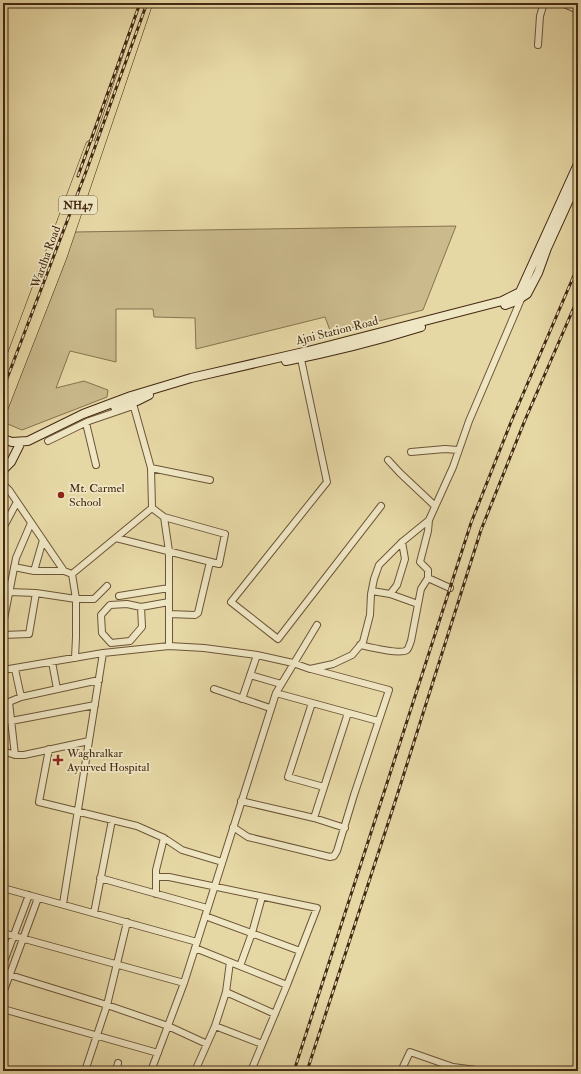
<svg xmlns="http://www.w3.org/2000/svg" width="581" height="1074" viewBox="0 0 581 1074" font-family="'IM FELL Double Pica',serif">
<rect width="100%" height="100%" fill="#e6d8a5"/>
<filter id="stains"><feTurbulence type="fractalNoise" baseFrequency=".005" numOctaves="4"/><feColorMatrix values="0 0 0 0 .2 0 0 0 0 .09 0 0 0 0 .02 0 0 0 .5 -.17"/></filter>
<radialGradient id="worn" r=".72"><stop offset=".6" stop-color="#630" stop-opacity="0"/><stop offset="1" stop-color="#630" stop-opacity=".3"/></radialGradient>
<path fill="#caba8c" stroke="#87724f" d="M456,226L423,310L331,333L325,317L196,349L195,318L154,317L153,309H116V362L70,351L56,388L84,381L108,390L107,397L22,430L3,422V414L74,232Z"/>
<g fill="none" stroke-linecap="round" stroke-linejoin="round">
<g stroke="#6c5537" stroke-width="8">
<path id="street" d="M562,3L578,10
M538,45L540,16L544,3
M301,359L327,482L231,602L278,639L381,506
M132,400L151,468L152,508
M86,423L96,465
M48,441L89,421L133,406
M411,452L445,449L458,450
M388,460L400,473L435,506
M151,468L210,480
M3,484L9,490L64,571L72,574L76,599H94L107,586
M164,517L169,551V646
M429,520L428,531L420,562L428,570V578L450,588
M3,528L17,502
M116,538L219,564L225,534L164,517L152,508
M14,567L34,571H64
M34,571L43,540
M72,574L152,508
M372,591L390,594L397,585L405,559L402,542
M9,592L36,593L76,599V637L75,658
M390,594L418,604
M119,596L169,588
M141,607L142,627L130,641L111,643L102,633L101,615L110,605L127,604L141,607L169,602
M169,614L195,615L198,613L210,562
M3,624L16,558L31,523
M3,635L29,634L36,593
M360,645C369,647 401,655 407,650C409,648 410,643 411,641L421,589L428,578
M52,662L57,689
M15,669L21,697
M3,670L103,653L169,646L204,648L257,655L293,663L310,669L333,664L352,655L363,642L370,615L371,594L374,579L379,565L402,542L429,520L453,467L469,421L522,297
M250,675L281,684
M214,689L270,708
M276,693L378,721
M242,699L257,655
M312,703L288,777L324,787
M3,718L11,721L95,705
M49,749L39,802L137,826L164,838L182,850L222,862
M3,751L15,755H24L89,741
M15,755L9,702L21,697L99,680
M241,801L314,818L345,828
M314,818L348,713
M233,827L248,837L330,857L334,856L337,851L354,795L389,690L311,669
M156,877H169L317,908L287,985L251,1071
M100,878L207,908
M3,888L197,942
M156,894V870L164,838
M63,904L103,653
M94,913L112,820
M205,916L300,951
M3,933L184,983
M195,948L287,985
M3,964L29,895
M240,966L252,933L262,897
M10,975L107,1005L168,1026L207,1044
M226,992L275,1014
M3,993L38,898
M3,1009L158,1053
M215,1026L262,1044
M3,1070L7,1071
M85,1071L107,1005L127,922
M116,1071L118,1063
M151,1071L184,983L276,693L317,625
M195,1071L215,1026L226,992L230,962
M401,1071L410,1052L453,1067L484,1071"/>
</g>
<g stroke="#442912" stroke-width="10">
<path id="secondary" d="M505,305L516,301L527,294L538,273L547,248L578,180
M286,361C332,352 376,341 421,327
M115,407L137,401L149,395
M3,439L12,442L28,441L83,414L131,396L191,378L308,351L502,301L520,292L578,164
M3,470L11,462L19,446"/>
</g>
<g stroke="#442912" stroke-width="12">
<path id="highway" d="M3,382L91,146
M3,406L61,257L147,3"/>
</g>
<use href="#street" stroke="#efe6c4" stroke-width="6"/>
<use href="#secondary" stroke="#efe6c4" stroke-width="8"/>
<use href="#highway" stroke="#e6d8a5" stroke-width="11"/>
<g stroke="#442912" stroke-width="3">
<path id="rail" d="M78,176L140,3
M3,389L87,169L147,3
M294,1071L471,523L511,422L578,266
M307,1071L395,802L481,530L525,420L578,298"/>
</g>
<use href="#rail" stroke="#efe6c4" stroke-width="1.5" stroke-dasharray="4.5" stroke-linecap="butt"/>
</g>
<g fill="#8f2418" stroke="#efe6c4" stroke-width="1.5">
<circle cx="61" cy="495" r="4"/>
<path d="M56 754h4v4h4v4h-4v4h-4v-4h-4v-4h4z"/>
</g>
<g text-anchor="middle" dominant-baseline="central" stroke-width="3.5" stroke-linejoin="round" paint-order="stroke">
<rect fill="#efe6c4" stroke="#776247" stroke-width="1" x="59" y="196" width="38" height="18" rx="3"/>
<g font-size="11" font-weight="bold" fill="#442912">
<text x="78" y="205">NH47</text>
</g>
<g font-size="12" fill="#442912" stroke="#efe6c4">
<text transform="translate(46 257) rotate(-70)">Wardha Road</text>
<text transform="translate(337 331) rotate(-14)">Ajni Station Road</text>
</g>
<g font-size="12" fill="#442912" stroke="#efe6c4" text-anchor="start">
<text x="69" y="488">Mt. Carmel<tspan x="69" dy="14">School</tspan></text>
<text x="67" y="753">Waghralkar<tspan x="67" dy="14">Ayurved Hospital</tspan></text>
</g>
</g>
<rect width="581" height="1074" fill="none" stroke="#e6d8a5" stroke-width="16"/>
<rect x="4" y="4" width="573" height="1066" fill="none" stroke="#442912" stroke-width="2"/>
<rect x="8" y="8" width="565" height="1058" fill="none" stroke="#442912"/>
<rect width="100%" height="100%" filter="url(#stains)"/>
<rect width="100%" height="100%" fill="url(#worn)"/>
</svg>
